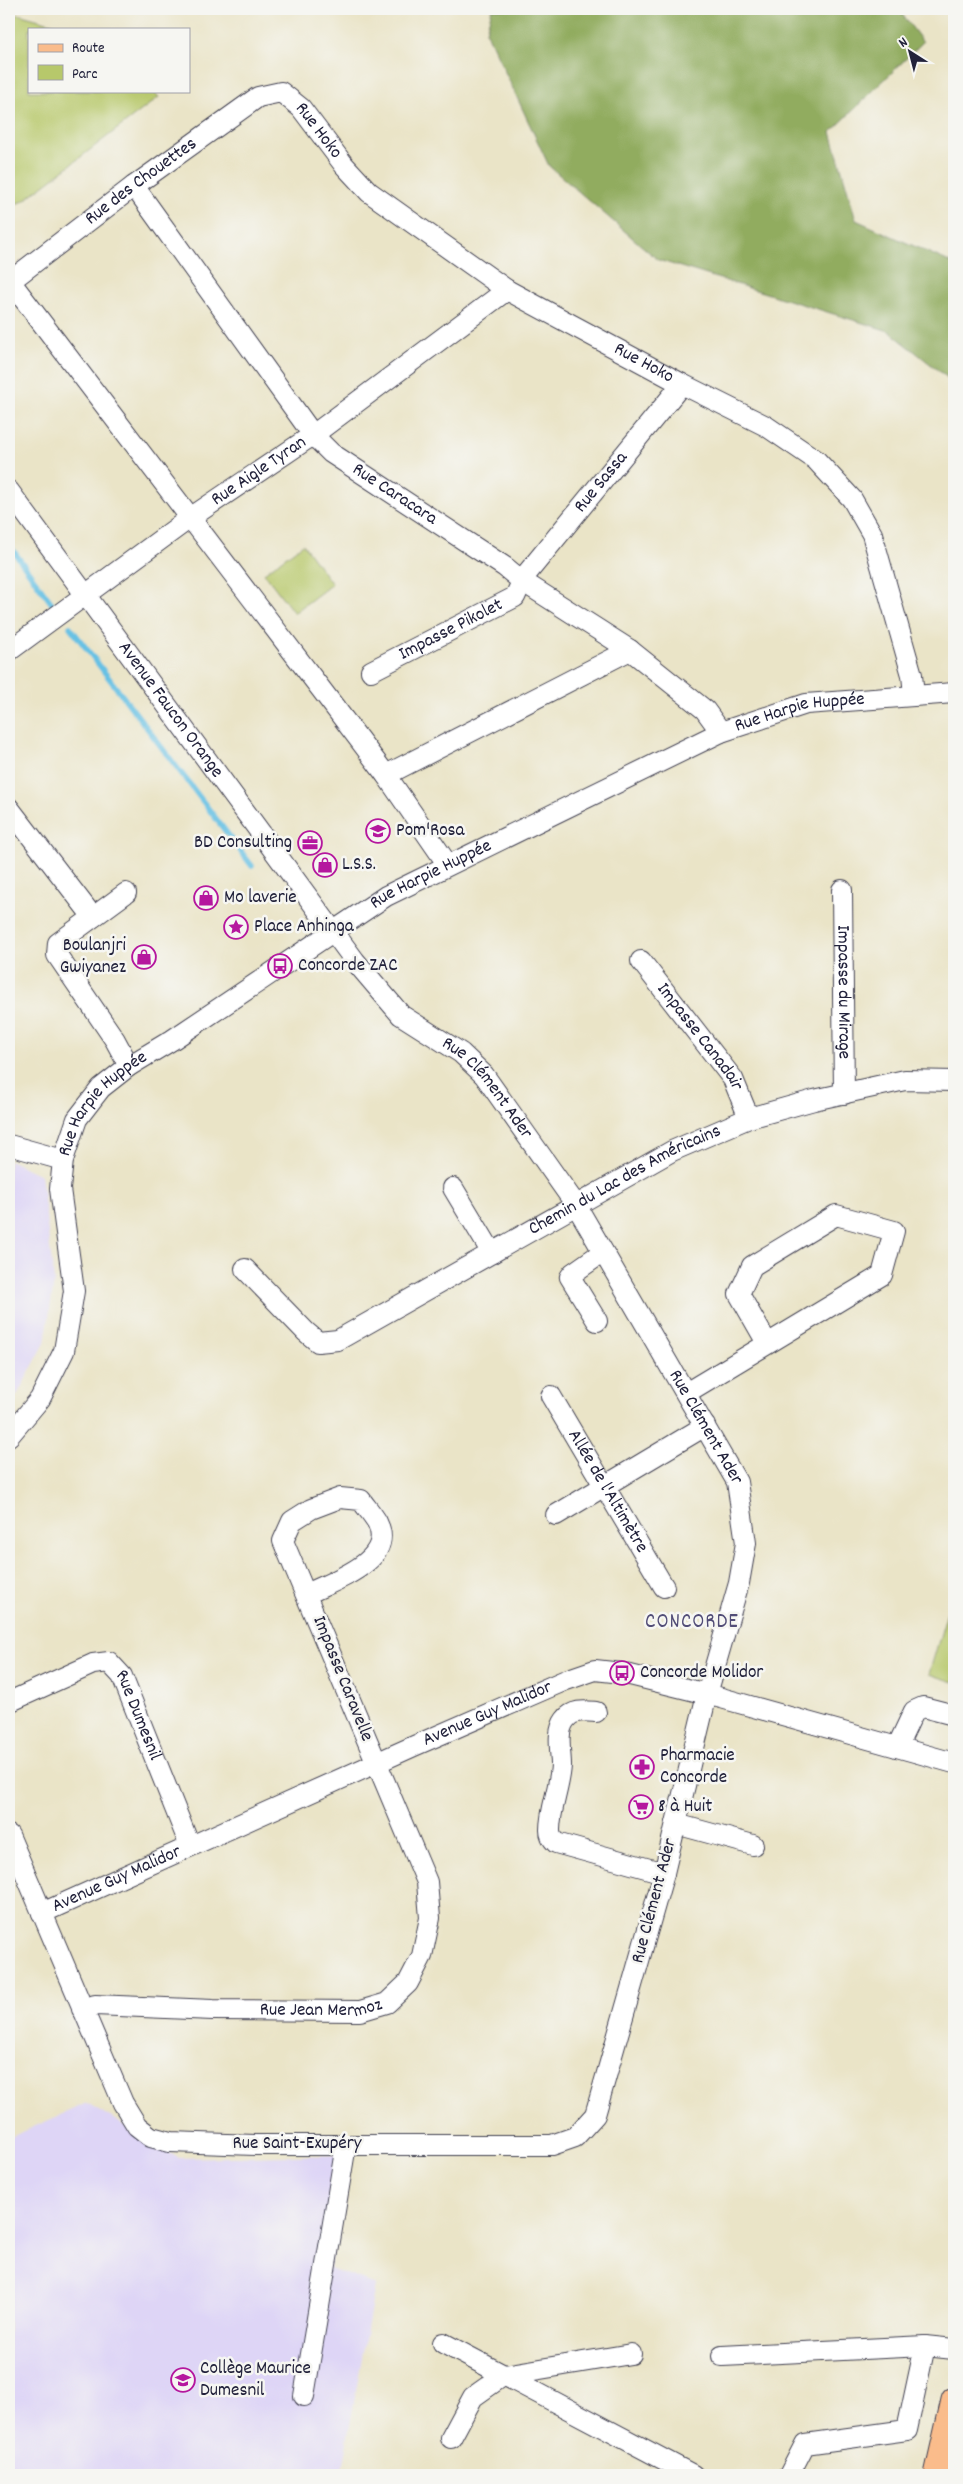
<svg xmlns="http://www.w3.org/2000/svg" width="963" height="2484" viewBox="0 0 963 2484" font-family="Dekko,sans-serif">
<rect width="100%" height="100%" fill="#f6f6f2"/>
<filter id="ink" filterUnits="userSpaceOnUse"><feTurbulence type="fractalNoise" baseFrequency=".02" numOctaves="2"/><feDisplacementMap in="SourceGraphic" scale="10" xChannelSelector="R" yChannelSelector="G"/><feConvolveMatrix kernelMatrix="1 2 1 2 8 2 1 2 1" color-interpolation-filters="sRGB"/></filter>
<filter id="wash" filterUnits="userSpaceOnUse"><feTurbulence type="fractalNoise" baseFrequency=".0096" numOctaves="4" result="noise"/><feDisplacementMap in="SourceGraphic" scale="20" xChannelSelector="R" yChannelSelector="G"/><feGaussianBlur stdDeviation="1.12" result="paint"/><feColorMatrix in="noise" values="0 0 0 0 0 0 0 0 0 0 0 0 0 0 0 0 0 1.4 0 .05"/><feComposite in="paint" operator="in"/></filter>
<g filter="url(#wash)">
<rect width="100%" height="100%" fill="#eae4c7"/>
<path fill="#ded5f6" d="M9,1160L41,1175L54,1281L45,1343L9,1410Z
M87,2103L178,2158L344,2155L330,2268L375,2285L341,2475H9V2138Z"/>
<path fill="#b7c86b" stroke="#6c7553" d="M18,14L72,29H29V91H153L159,97L22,202L9,205V24Z
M303,544L332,584L294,613L264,573Z
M954,1589V1682L929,1674Z"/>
<path fill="#91ac5f" stroke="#5a674d" d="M492,9H898L923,42L831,132L856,220L954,264V383L889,331L658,260L549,166L486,31Z"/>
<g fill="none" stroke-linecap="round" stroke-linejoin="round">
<path stroke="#66c1e4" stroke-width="5.5" d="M9,545L53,605
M70,627L252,866"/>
</g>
</g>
<g filter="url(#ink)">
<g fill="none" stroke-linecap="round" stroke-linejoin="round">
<g stroke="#403f50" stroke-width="22">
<g id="minor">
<path id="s1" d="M134,186L313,435L331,453L505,567L522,581L630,650L705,710L721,732"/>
<path d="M10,281L327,697L386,775L448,865"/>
<path id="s2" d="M9,282L134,186L258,97L281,92L301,108L344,165L369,192L507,290L682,384L766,426L816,460L852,499L872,534L912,675L914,695"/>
<path id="s3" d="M9,491L355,961L401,1015L461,1053L484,1075L576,1205L737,1482L746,1543L739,1583L707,1694L664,1873L595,2115L575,2137L552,2145H255L170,2142L151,2137L137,2126L123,2103L9,1835"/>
<path id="s4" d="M9,651L190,518L313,435L507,290"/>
<path id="s5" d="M371,671L515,597L524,577L682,384"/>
<path d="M386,775L630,650"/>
<path d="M9,808L93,917"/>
<path id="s6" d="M842,890L844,1094"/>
<path d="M126,893L58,943L57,955L115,1040L129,1066"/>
<path id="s7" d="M641,961L733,1079L749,1118"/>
<path d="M9,1145L63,1160"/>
<path d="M453,1188L492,1253"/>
<path id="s8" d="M245,1269L306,1332L318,1342L338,1340L672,1151L749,1118L814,1100L905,1080L954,1081"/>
<path d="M597,1321L570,1277L573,1273L603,1252"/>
<path d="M686,1393L882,1275L894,1231L836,1215L752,1266L739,1294L767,1343"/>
<path id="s9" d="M551,1396L664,1587"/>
<path id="s10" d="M9,1436L40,1399L64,1351L74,1291L60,1189L63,1160L77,1119L101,1088L129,1066L172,1040L386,896L721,732L806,704L954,693"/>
<path d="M556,1515L705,1426"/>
<path id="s11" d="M9,1702L93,1664L109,1662L122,1676L190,1846"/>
<path d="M596,1712C585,1711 573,1709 565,1720C556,1732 561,1752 561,1765C560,1787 550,1808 550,1830C550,1836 552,1839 556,1843L664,1873"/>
<path d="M897,1747L914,1711L923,1707L954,1715"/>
<path d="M676,1824L753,1845"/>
<path id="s12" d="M42,1913L414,1746L566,1680L595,1670L622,1673L707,1694L954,1763"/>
<path id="s13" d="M82,2009L95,2005L213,2010L360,2011L387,2003L408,1983L422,1956L430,1918L427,1882L283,1541L292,1521L311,1509L340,1498L361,1500C366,1507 373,1515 377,1522C397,1561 332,1581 307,1594"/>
<path d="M443,2343L693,2475"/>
<path d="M722,2356L925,2346L954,2349"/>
<path d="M304,2396L346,2145"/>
<path d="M451,2438L473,2397L504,2375L631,2354"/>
<path d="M789,2475L805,2444L907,2430L925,2346"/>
</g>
</g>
<g stroke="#403f50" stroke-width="27">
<path id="major" d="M937,2475L954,2400"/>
</g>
<use href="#minor" stroke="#fff" stroke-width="20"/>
<use href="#major" stroke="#fabc8b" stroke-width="25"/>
</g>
</g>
<defs>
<g id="school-ring" transform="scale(1.25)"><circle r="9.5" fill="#f6f6f2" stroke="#b5179e" stroke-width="1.5"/><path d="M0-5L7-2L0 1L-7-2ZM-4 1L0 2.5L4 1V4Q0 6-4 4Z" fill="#b5179e"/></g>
<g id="office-ring" transform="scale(1.25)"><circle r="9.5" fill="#f6f6f2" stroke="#b5179e" stroke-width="1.5"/><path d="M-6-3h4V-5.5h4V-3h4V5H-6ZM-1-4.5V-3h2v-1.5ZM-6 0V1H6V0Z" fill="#b5179e"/></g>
<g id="shop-ring" transform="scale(1.25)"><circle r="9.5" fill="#f6f6f2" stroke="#b5179e" stroke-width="1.5"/><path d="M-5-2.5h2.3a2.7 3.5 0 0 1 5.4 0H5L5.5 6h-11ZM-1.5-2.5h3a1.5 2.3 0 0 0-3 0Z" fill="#b5179e"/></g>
<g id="sight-ring" transform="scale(1.25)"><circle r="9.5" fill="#f6f6f2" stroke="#b5179e" stroke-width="1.5"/><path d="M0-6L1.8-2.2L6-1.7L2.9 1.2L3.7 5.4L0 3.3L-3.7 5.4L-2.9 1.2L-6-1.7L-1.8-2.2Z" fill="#b5179e"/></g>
<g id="bus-ring" transform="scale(1.25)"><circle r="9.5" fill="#f6f6f2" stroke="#b5179e" stroke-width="1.5"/><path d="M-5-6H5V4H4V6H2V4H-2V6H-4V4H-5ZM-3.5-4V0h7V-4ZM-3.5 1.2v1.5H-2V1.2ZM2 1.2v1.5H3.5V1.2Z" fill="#b5179e"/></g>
<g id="pharmacy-ring" transform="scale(1.25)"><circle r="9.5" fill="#f6f6f2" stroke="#b5179e" stroke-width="1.5"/><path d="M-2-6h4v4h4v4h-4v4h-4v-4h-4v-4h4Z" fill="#b5179e"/></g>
<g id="supermarket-ring" transform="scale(1.25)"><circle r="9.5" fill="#f6f6f2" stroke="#b5179e" stroke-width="1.5"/><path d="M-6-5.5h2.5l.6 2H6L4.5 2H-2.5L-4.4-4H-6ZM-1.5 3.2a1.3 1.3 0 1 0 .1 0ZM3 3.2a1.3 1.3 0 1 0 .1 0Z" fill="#b5179e"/></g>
</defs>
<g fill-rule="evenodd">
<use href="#school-ring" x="378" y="831"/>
<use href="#office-ring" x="310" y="843"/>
<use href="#shop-ring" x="325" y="865"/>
<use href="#shop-ring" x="206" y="898"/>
<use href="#sight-ring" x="236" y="927"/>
<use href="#shop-ring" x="144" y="957"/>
<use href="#bus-ring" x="280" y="966"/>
<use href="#bus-ring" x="622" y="1673"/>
<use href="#pharmacy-ring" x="642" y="1767"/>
<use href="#supermarket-ring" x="641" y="1807"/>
<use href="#school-ring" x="183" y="2380"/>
</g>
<g text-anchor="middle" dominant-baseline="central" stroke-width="5" stroke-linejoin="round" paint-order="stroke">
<g font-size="19" fill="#22223b" stroke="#f6f6f2">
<text stroke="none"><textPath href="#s2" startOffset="388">Rue Hoko</textPath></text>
<text stroke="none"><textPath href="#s2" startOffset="166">Rue des Chouettes</textPath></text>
<text stroke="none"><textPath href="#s2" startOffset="792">Rue Hoko</textPath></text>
<text stroke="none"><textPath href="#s4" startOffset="308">Rue Aigle Tyran</textPath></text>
<text stroke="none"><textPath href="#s5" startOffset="306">Rue Sassa</textPath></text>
<text stroke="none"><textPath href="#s1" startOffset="408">Rue Caracara</textPath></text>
<text stroke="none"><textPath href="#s5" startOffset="90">Impasse Pikolet</textPath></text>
<text stroke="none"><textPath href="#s3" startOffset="272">Avenue Faucon Orange</textPath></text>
<text stroke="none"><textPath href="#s10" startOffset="1176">Rue Harpie Huppée</textPath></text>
<text stroke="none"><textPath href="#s10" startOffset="771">Rue Harpie Huppée</textPath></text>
<text stroke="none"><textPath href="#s6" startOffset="102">Impasse du Mirage</textPath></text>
<text stroke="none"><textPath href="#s7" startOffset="96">Impasse Canadair</textPath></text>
<text stroke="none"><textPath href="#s3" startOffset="769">Rue Clément Ader</textPath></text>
<text stroke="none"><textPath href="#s10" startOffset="366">Rue Harpie Huppée</textPath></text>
<text stroke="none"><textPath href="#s8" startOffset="452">Chemin du Lac des Américains</textPath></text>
<text stroke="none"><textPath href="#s3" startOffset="1174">Rue Clément Ader</textPath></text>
<text stroke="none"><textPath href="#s9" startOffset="111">Allée de l'Altimètre</textPath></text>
<text transform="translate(342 1679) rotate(68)">Impasse Caravelle</text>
<text stroke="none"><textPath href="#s12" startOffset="488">Avenue Guy Malidor</textPath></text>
<text stroke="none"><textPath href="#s11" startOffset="170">Rue Dumesnil</textPath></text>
<text stroke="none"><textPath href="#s12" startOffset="82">Avenue Guy Malidor</textPath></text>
<text transform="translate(655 1901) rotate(-75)">Rue Clément Ader</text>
<text stroke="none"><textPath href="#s13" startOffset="240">Rue Jean Mermoz</textPath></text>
<text x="297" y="2144">Rue Saint-Exupéry</text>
</g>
<g font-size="19" fill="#22223b" stroke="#f6f6f2" text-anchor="start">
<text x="396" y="831">Pom'Rosa</text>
<text x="292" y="843" text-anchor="end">BD Consulting</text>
<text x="342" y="865">L.S.S.</text>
<text x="224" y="898">Mo laverie</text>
<text x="254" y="927">Place Anhinga</text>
<text x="126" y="946" text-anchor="end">Boulanjri<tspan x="126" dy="22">Gwiyanez</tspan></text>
<text x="298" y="966">Concorde ZAC</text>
<text x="640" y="1673">Concorde Molidor</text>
<text x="660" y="1756">Pharmacie<tspan x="660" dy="22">Concorde</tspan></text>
<text x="658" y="1807">8 à Huit</text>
<text x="200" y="2369">Collège Maurice<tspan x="200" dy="22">Dumesnil</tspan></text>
</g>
<g font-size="21" letter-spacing="1" fill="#524d77" stroke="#f6f6f2">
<text x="692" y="1623">CONCORDE</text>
</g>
</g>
<rect width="963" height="2484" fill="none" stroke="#f6f6f2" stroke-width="30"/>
<rect x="28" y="28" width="162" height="65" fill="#f6f6f2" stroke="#a1a1a9"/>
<rect x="38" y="44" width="25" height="8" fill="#fabc8b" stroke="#a1a1a9"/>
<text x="72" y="52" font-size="15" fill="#22223b">Route</text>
<rect x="38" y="65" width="25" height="15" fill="#b7c86b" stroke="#a1a1a9"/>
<text x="72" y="78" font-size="15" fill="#22223b">Parc</text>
<g transform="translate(910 52) rotate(324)" stroke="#f6f6f2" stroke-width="4" paint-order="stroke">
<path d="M0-4L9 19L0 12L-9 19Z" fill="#22223b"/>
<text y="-8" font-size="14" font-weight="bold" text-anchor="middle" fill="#22223b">N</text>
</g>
</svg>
